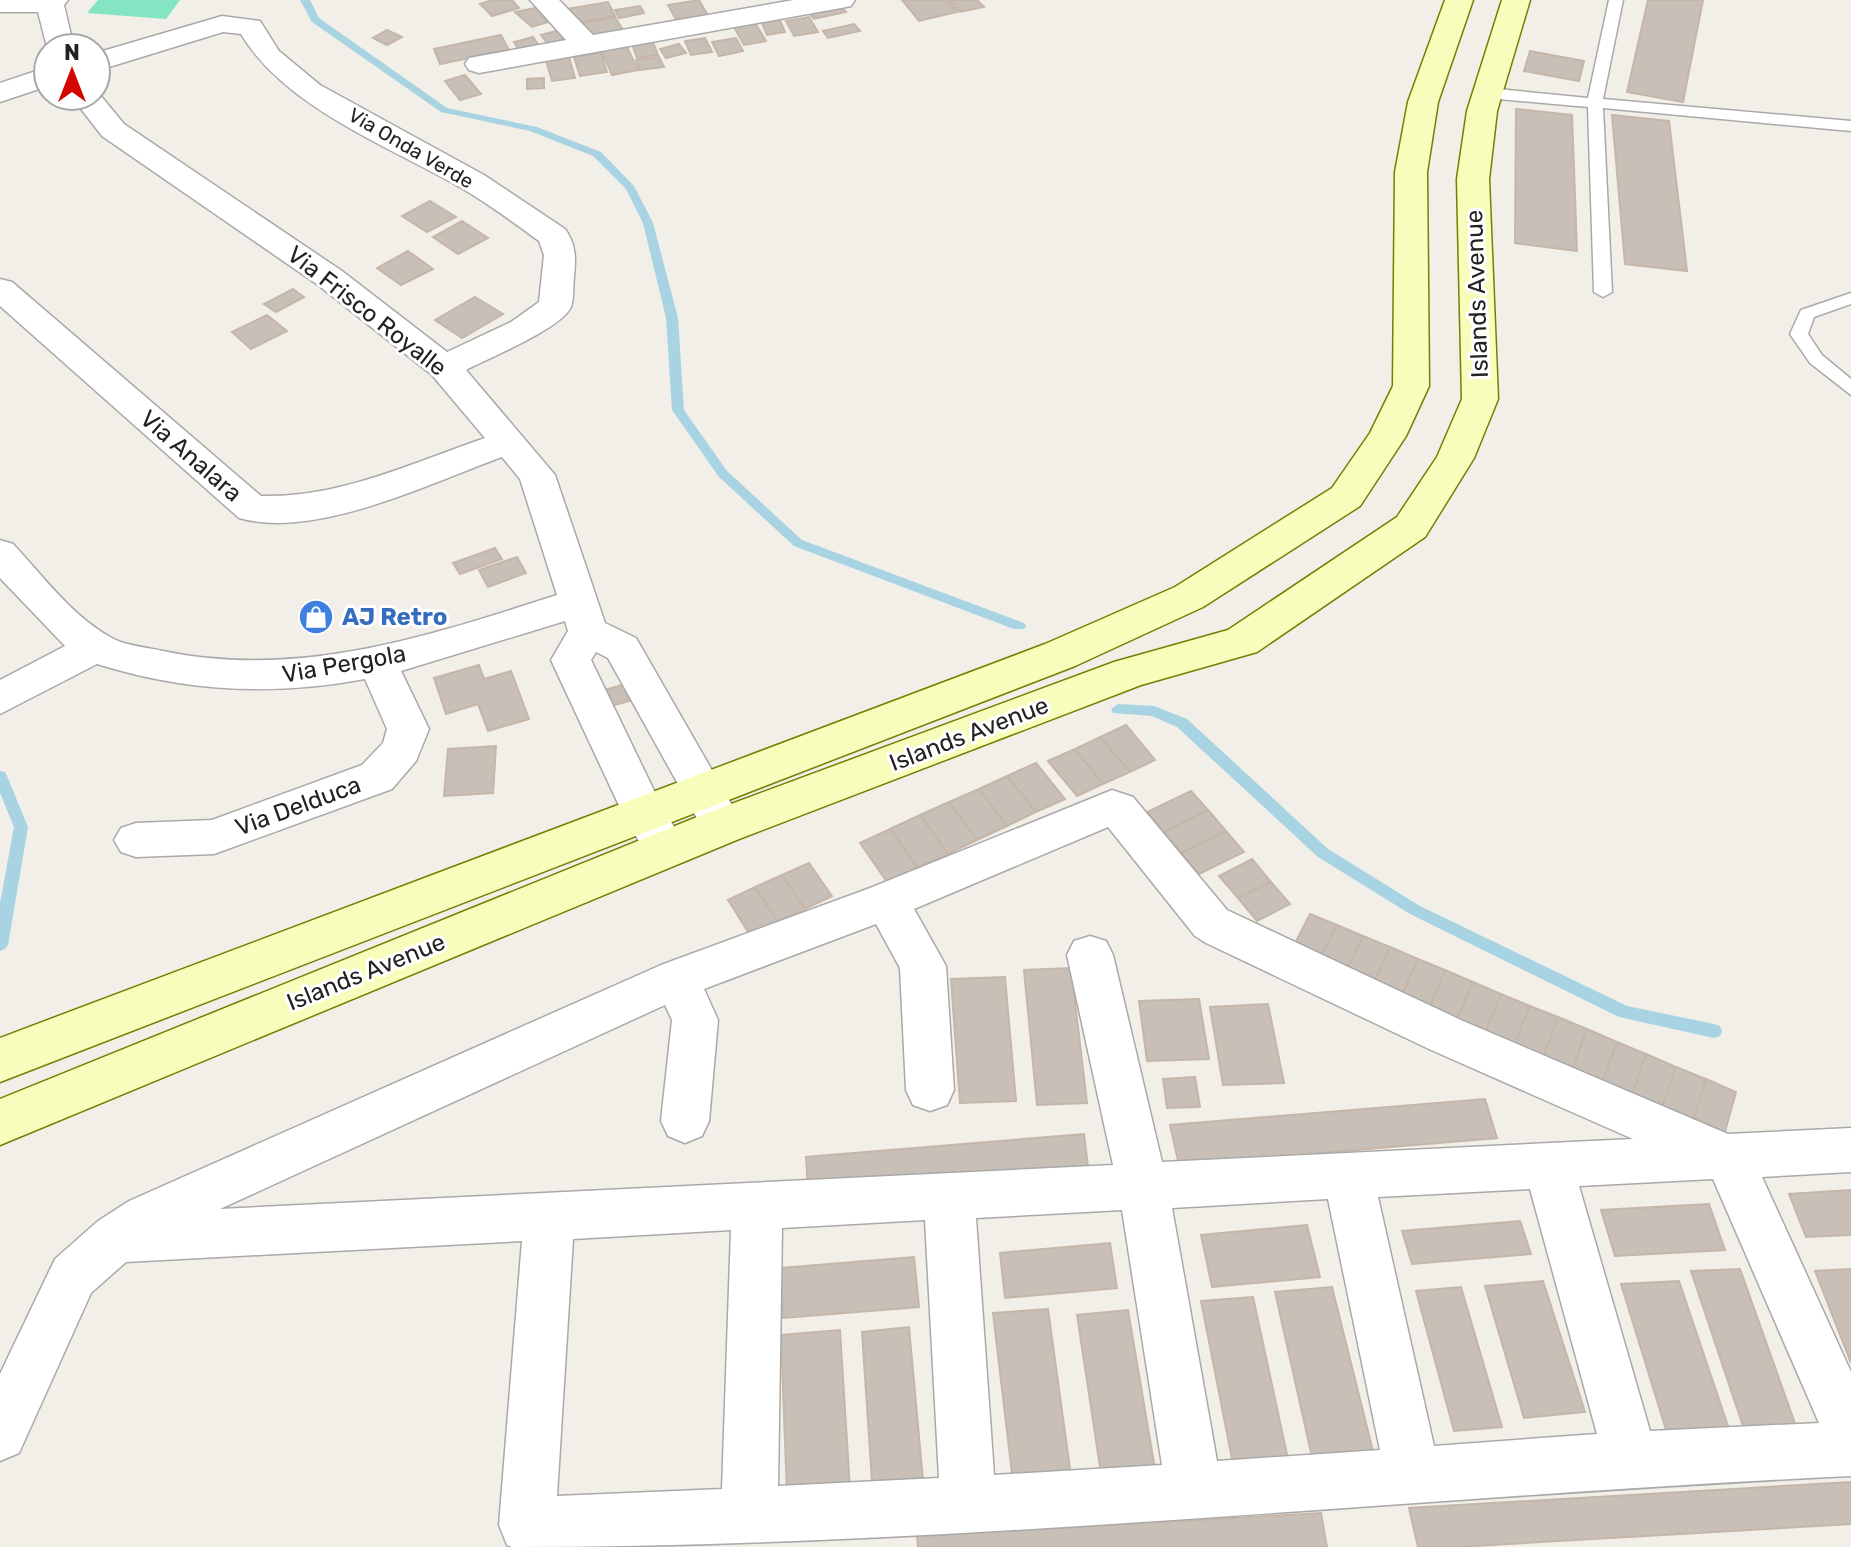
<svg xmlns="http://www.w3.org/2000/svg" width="1851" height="1547" viewBox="0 0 1851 1547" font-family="Rubik,sans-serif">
<rect width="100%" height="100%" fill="#f2efe8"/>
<path fill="#83e5c1" d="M98,0H180L166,19L87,13Z"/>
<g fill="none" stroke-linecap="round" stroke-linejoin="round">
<path fill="#a7d3e2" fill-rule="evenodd" d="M300,0H310L319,18L447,108L537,127L601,152L634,186L653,223L678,318L684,410L727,471L802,540L1024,623L1026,626L1024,629H1014L794,546L719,477L672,410L666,318L643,223L626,189L593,156L530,131L441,112L312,22Z
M1118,704L1154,706L1187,719L1328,849L1420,906L1627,1006L1714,1024L1720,1026L1722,1031L1720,1036L1714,1038L1619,1017L1410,914L1318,857L1177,727L1152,716L1113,713L1111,709Z
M0,771L5,772L7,776L28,827L8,945L5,949L0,951V903L14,827L0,793Z"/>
</g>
<path fill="#c8bfb7" stroke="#c5b6a9" stroke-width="2" d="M492,0H512L519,8L492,16L480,4Z
M699,0L710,19L679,25L668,5Z
M902,0H946L957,12L919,21Z
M949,0H977L984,7L960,12Z
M1648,0H1703L1683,102L1627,92Z
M608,2L615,16L568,24L561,10Z
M544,6L550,13L541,16L548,22L532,27L515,12Z
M640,6L644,13L619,18L615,10Z
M841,6L846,12L814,19L809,13Z
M778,16L785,32L767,35L760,18Z
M615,17L626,35L588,42L578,24Z
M809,17L818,32L794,36L786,21Z
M755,23L766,41L744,45L734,27Z
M854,24L860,31L828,38L823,31Z
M563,29L575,43L552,49L541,35Z
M387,30L402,37L387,45L373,38Z
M501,35L509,50L440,64L434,49Z
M533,37L542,50L522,55L514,42Z
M651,38L658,55L637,58L631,41Z
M705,38L712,52L691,55L685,41Z
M736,38L743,51L719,56L712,42Z
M625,43L638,70L612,75L600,47Z
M679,44L686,53L666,58L660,49Z
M1530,51L1584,61L1579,81L1524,71Z
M601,53L607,72L580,76L574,57Z
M569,57L575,78L552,81L546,60Z
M659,57L664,67L640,70L636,60Z
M465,75L481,94L460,100L445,81Z
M544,78V88L527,89V79Z
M1516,109L1572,115L1577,251L1515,243Z
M1612,115L1669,121L1687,271L1625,264Z
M430,201L456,217L427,232L402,216Z
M462,221L488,238L458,254L433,237Z
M408,251L433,269L401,285L377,268Z
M293,289L304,297L276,312L264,304Z
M475,297L503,314L462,338L435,320Z
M267,315L287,331L251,349L232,332Z
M495,548L502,559L460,574L453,563Z
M517,557L526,573L488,587L479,570Z
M479,665L484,679L511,671L529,719L488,731L478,704L446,714L434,678Z
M629,683L636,699L607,707L601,691Z
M1126,725L1155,760L1130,772L1100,737Z
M1100,737L1130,772L1103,784L1075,749Z
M496,746L493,793L444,796L448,749Z
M1075,749L1103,784L1077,796L1048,761Z
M1036,763L1065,799L1036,812L1007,776Z
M1007,776L1036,812L1007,826L979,789Z
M979,789L1007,826L977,840L949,802Z
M1191,791L1208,810L1164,832L1147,812Z
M949,802L977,840L948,854L920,815Z
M1208,810L1226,831L1181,853L1164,832Z
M920,815L948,854L918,868L890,829Z
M890,829L918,868L887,882L860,843Z
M1226,831L1244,852L1199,874L1181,853Z
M1252,859L1271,882L1238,898L1219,876Z
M809,863L832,896L805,909L782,875Z
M782,875L805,909L778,922L755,887Z
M1271,882L1290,904L1257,921L1238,898Z
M755,887L778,922L750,935L728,900Z
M1310,914L1337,925L1318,962L1291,951Z
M1337,925L1363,936L1345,974L1318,962Z
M1363,936L1390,947L1373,985L1345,974Z
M1390,947L1418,959L1401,997L1373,985Z
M1418,959L1445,970L1429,1009L1401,997Z
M1071,968L1087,1103L1037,1105L1024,970Z
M1445,970L1473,982L1457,1020L1429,1009Z
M1005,977L1016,1101L960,1103L951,979Z
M1473,982L1501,994L1485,1033L1457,1020Z
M1501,994L1530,1006L1514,1045L1485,1033Z
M1199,999L1209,1059L1147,1061L1139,1001Z
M1268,1004L1284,1083L1223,1085L1210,1007Z
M1530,1006L1558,1017L1543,1058L1514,1045Z
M1558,1017L1587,1029L1572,1070L1543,1058Z
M1587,1029L1617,1042L1602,1083L1572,1070Z
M1617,1042L1646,1054L1632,1095L1602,1083Z
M1646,1054L1676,1067L1662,1108L1632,1095Z
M1676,1067L1706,1079L1693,1121L1662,1108Z
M1195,1077L1200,1107L1167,1108L1163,1079Z
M1706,1079L1736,1092L1724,1135L1693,1121Z
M1485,1099L1497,1138L1179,1165L1170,1125Z
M1084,1134L1088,1167L808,1190L806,1157Z
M1851,1190V1235L1806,1237L1789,1194Z
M1709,1204L1725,1250L1615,1256L1601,1210Z
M1520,1221L1531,1254L1412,1264L1402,1231Z
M1307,1225L1320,1277L1212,1287L1201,1235Z
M1110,1243L1117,1288L1005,1298L1000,1253Z
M914,1257L919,1307L783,1318L781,1268Z
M1740,1269L1797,1429L1745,1432L1691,1271Z
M1851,1269V1363L1815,1271Z
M1543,1281L1585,1412L1524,1418L1485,1286Z
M1679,1281L1729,1429L1667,1433L1621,1284Z
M1332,1287L1373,1451L1312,1457L1275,1292Z
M1461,1287L1502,1427L1454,1431L1416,1291Z
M1253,1297L1288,1459L1233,1464L1201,1301Z
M1048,1309L1071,1476L1013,1482L993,1313Z
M1128,1310L1156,1475L1102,1480L1077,1315Z
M909,1327L924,1491L873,1496L862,1332Z
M840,1330L850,1489L787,1494L781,1335Z
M1851,1482V1524L1457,1547H1418L1409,1508Z
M1321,1513L1327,1547H918L917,1536Z"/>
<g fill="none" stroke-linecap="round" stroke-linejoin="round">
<g stroke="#a9a9a9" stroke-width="3">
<path id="lane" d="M1609,0H1623L1603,99L1851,121V131L1603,108L1612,292L1603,297L1594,292L1588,107L1487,98L1479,93L1487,88L1588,98Z
M1851,293V304L1814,317L1808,334L1822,355L1851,379V395L1810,363L1790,334L1801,310Z"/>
</g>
<g stroke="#a9a9a9" stroke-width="3">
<path id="street" d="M0,0H68L64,5L74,48H48V51L38,12H0Z
M530,0H559L593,35L794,0H855L851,6L841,8L479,73L469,70L465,64L469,58L566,40Z
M222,16L260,21L279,51L320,85L484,175L565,229C576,244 576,259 574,276C573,286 574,299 571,307C562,328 487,359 466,370L555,475L605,623L636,638L744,826L738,838L723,843L708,838L608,658L596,652L591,660L661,805L688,850L681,862L666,867L651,862L623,814L551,660L568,631L565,621L401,671L429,729L416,761L392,789L214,854L136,857L121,852L114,840L121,828L136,823L212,820L362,765L383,743L387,729L365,679C273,696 187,692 97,664L0,714V680L65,646L0,578V540L13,544C43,576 71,615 110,637C125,646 146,647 163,651C298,680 429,636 557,595L520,479L502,457C430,483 316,540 239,518L0,306V279L12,282L261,496C340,498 412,463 485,438L432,375L318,285L102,136L71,96H96V90L124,124L342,271L447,352L511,322L539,302L544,255L539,241C513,222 486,202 458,186C386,145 285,107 241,34L223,32L96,71V53Z
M48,67V86L0,102V83Z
M1112,790L1133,797L1227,910L1463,1021L1728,1134L1851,1128V1172L1762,1177L1851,1372V1476C1405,1497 959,1547 512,1547L507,1545L499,1525L522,1241L126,1262L91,1293L19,1453L0,1461V1374L55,1259L98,1221L129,1201L661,965L870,888ZM1108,827L1195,936L1206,943L1429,1049L1633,1139L1162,1162L1113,955L1106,941L1090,936L1074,941L1067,955L1113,1165L220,1209L665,1005L672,1020L661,1121L668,1136L685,1143L702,1136L709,1121L718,1020L704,989L876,924L900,968L906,1090L913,1105L930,1111L947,1105L954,1090L946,966L914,909ZM1713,1179L1819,1423L1650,1431L1579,1186ZM1530,1189L1597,1434L1434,1446L1378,1197ZM1328,1199L1380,1450L1217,1461L1172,1208ZM1122,1210L1162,1465L994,1475L976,1218ZM925,1220L939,1478L778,1486L782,1228ZM731,1230L722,1489L557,1496L573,1239Z"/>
</g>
<g stroke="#708200" stroke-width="3">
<path id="secondary" d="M1445,0H1473L1438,102L1427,172L1429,386L1406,436L1360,506L1203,607L1075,666L0,1082V1038L1045,644L1175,587L1332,488L1370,433L1393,386L1395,172L1408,102Z
M1502,0H1530L1497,111L1489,179L1498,399L1474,458L1425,537L1257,652L1141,685L739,839L0,1145V1099L707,813L1114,662L1228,630L1397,517L1437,457L1462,399L1457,179L1467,111Z"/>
</g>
<use href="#lane" fill="#fff" fill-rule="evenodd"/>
<use href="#street" fill="#fff" fill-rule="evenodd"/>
<use href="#secondary" fill="#f8fdbb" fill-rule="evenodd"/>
</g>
<defs>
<g id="shop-disc" transform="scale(1.8)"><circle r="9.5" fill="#3f7fe0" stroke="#fff"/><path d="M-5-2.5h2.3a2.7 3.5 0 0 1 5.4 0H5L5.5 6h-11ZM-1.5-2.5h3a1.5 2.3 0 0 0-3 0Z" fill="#fff"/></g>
</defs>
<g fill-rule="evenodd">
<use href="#shop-disc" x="316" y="617"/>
</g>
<g text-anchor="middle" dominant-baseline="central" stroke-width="6" stroke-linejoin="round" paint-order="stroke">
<g font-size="20" fill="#222" stroke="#fff">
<text transform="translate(411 148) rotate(30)">Via Onda Verde</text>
</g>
<g font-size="24" fill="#222" stroke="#fff">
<text transform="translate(1477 294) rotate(-92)">Islands Avenue</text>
<text transform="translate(367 311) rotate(38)">Via Frisco Royalle</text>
<text transform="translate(191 456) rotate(41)">Via Analara</text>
<text transform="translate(344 664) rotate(-10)">Via Pergola</text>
<text transform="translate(969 734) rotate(-21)">Islands Avenue</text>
<text transform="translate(298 806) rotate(-20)">Via Delduca</text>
<text transform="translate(366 972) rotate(-22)">Islands Avenue</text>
</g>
<g font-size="24" font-weight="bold" fill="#366cbe" stroke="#fff" text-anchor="start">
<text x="342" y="617">AJ Retro</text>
</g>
</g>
<g transform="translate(72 72)"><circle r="38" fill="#ffffff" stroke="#a7a7a7" stroke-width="2"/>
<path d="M0-6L14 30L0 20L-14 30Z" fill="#d40600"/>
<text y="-12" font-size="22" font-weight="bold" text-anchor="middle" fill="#222222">N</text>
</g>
</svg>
